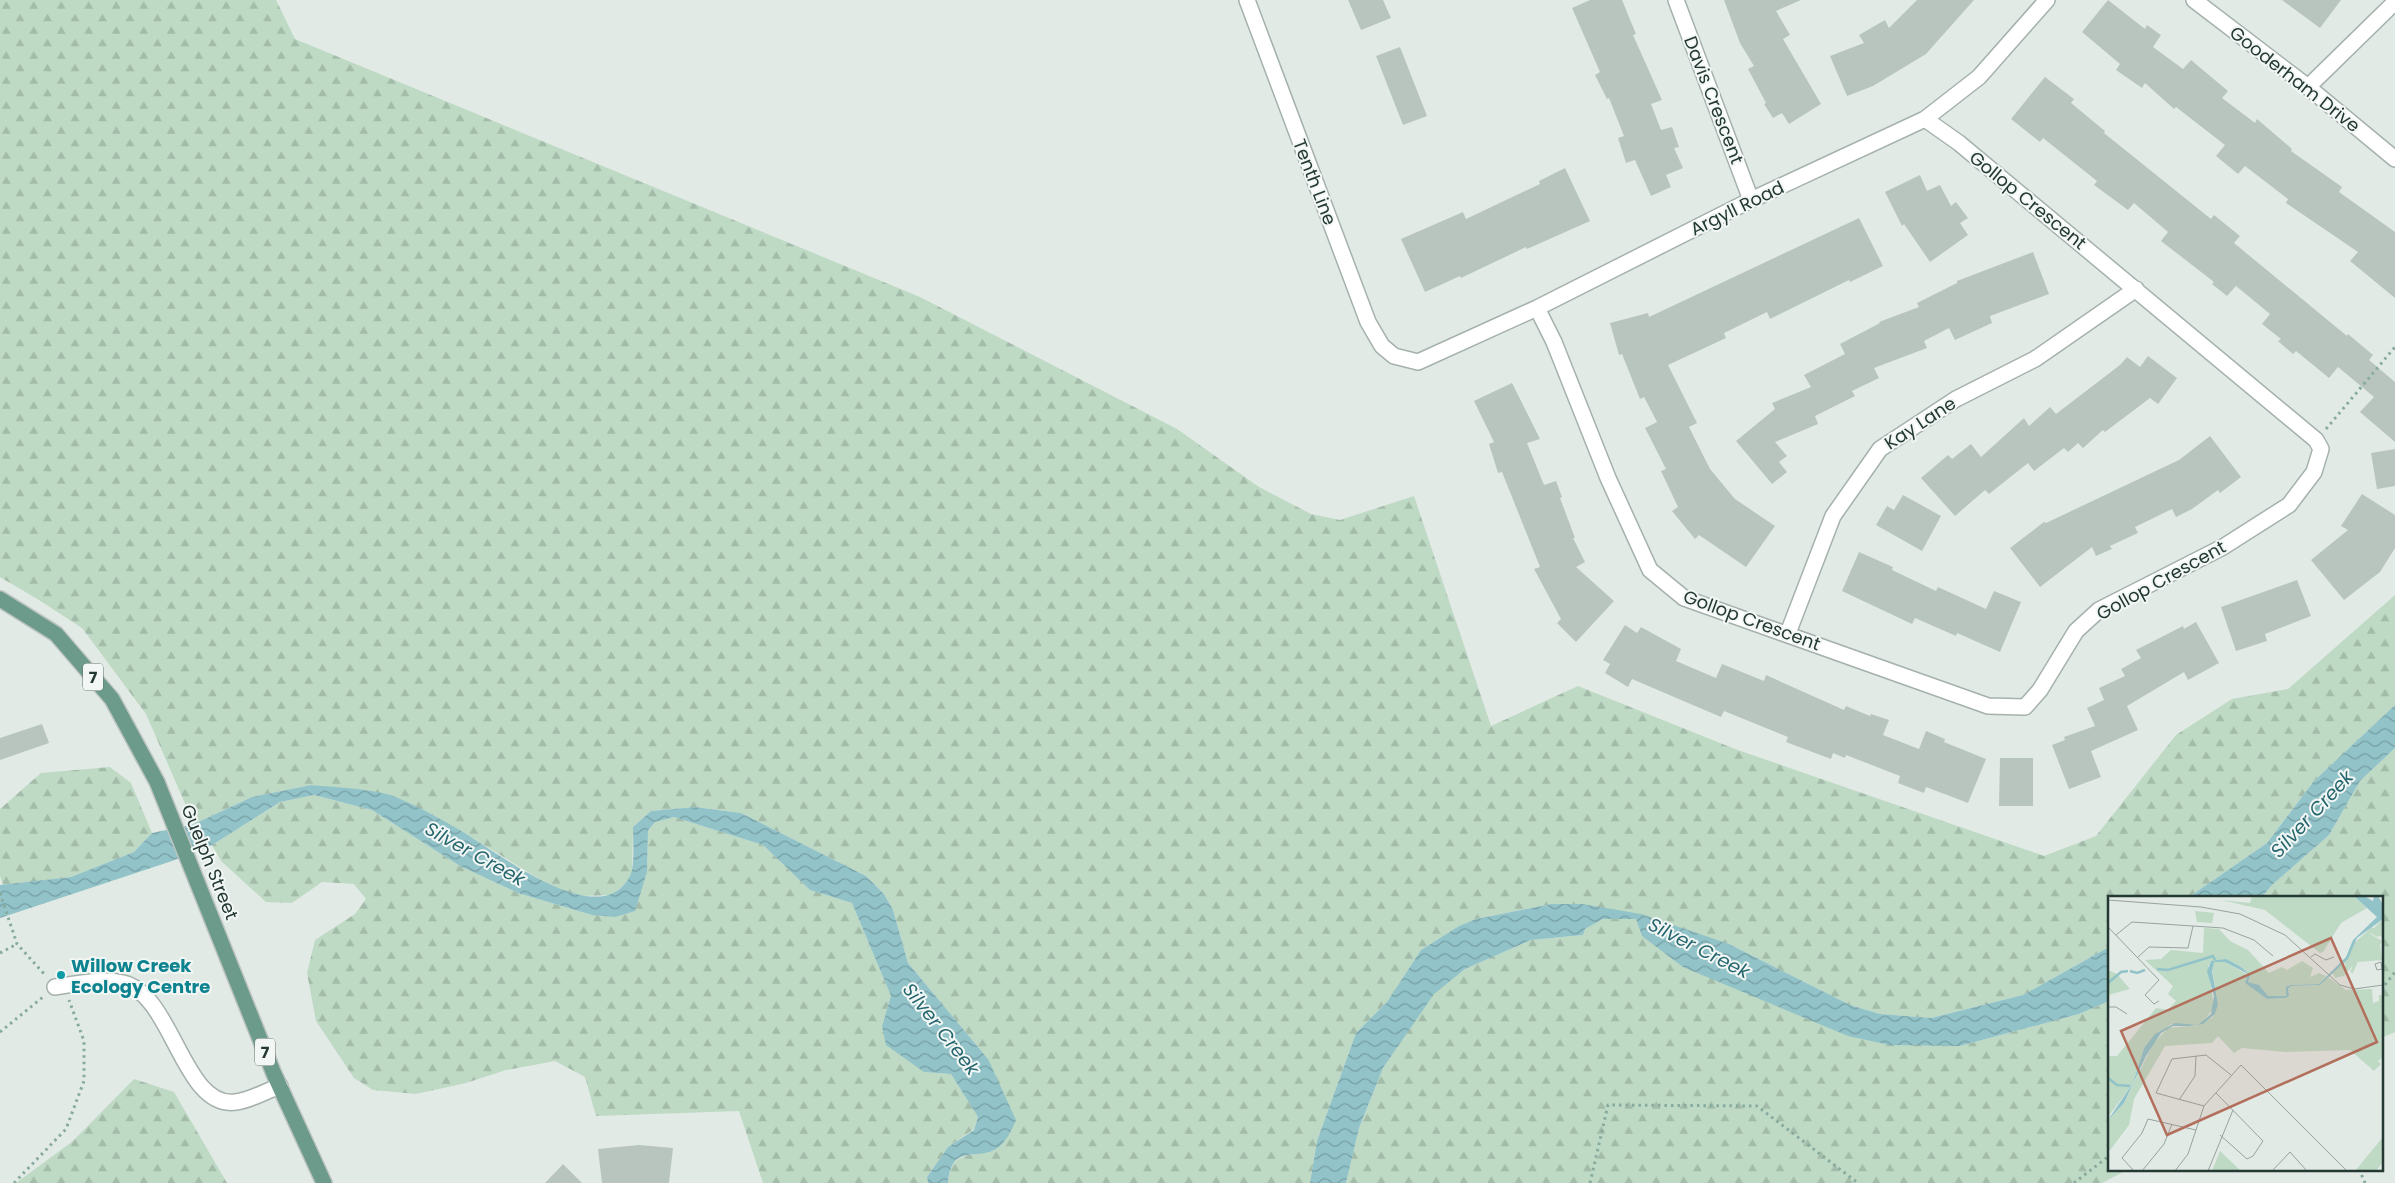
<svg xmlns="http://www.w3.org/2000/svg" width="2395" height="1183" viewBox="0 0 2395 1183" font-family="Poppins,sans-serif">
<defs>
<pattern id="forest-firs" width="22" height="20" patternUnits="userSpaceOnUse" patternTransform="scale(1.25)"><rect width="22" height="20" fill="#bed9c4"/><path d="M5 1l3.5 6h-7zM16 11l3.5 6h-7z" fill="#a3bba9"/></pattern>
<pattern id="water-waves" width="16" height="10" patternUnits="userSpaceOnUse" patternTransform="scale(1.25)"><rect width="16" height="10" fill="#91c3c9"/><path d="M0 5q4-4 8 0t8 0" fill="none" stroke="#769fa4"/></pattern>
</defs>
<rect width="100%" height="100%" fill="#e2eae6"/>
<path fill="url(#forest-firs)" d="M0,0H276L295,39L920,297L1177,429L1259,487L1311,514L1340,520L1414,496L1491,726L1578,686L1735,749L2044,856L2096,836L2176,735L2232,699L2288,689L2395,595V705L2314,781L2267,843L2189,897H2109V947L2023,995L1931,1018L1880,1014L1850,1005L1729,944L1582,904H1551L1476,919L1459,926L1421,950L1387,1002L1356,1033L1317,1141L1310,1183H948C952,1143 978,1162 1000,1146L988,1059L908,963L893,910L884,894L866,876L741,813L695,807L651,811L633,827L632,874L626,883L612,895L581,896L552,887L458,829L311,785L252,797L194,824L146,714L82,628L39,600L0,577Z
M2395,748V1032L2381,1038V897H2262L2272,885L2329,835L2360,781Z
M110,767L131,783L152,833L134,852L71,877L3,885L0,876V809L41,773Z
M314,795L372,810L460,866L518,893L592,915L647,872L648,832L655,822L674,817L763,845L810,890L852,903L891,996L882,1026L924,1072L951,1074L978,1117L974,1129L948,1147L927,1177L928,1183H763L739,1111L596,1116L585,1077L555,1061L506,1070L466,1083L416,1094L373,1090L354,1078L316,1021L307,973L315,940L355,914L366,899L354,884L322,882L292,903L266,902L221,861L212,845L280,802Z
M1636,918L1642,936L1960,1046L2079,1014L2109,1001V1169H2129L2102,1183H1346L1359,1128L1383,1068L1434,993L1465,969L1531,940L1583,935L1585,929L1603,919Z
M134,1079L174,1092L227,1183H16L73,1141Z"/>
<path fill="url(#water-waves)" d="M2395,705V748L2360,781L2329,835L2272,885L2262,897H2189L2267,843L2314,781Z
M311,785C333,787 371,789 390,795C408,801 441,819 458,829C494,849 599,936 630,876C635,867 633,839 633,827L651,811L695,807L741,813L866,876L884,894L893,910L908,963L988,1059L1016,1120C1013,1128 1005,1144 996,1149C974,1161 952,1143 948,1183H928L927,1177L948,1147L974,1130L978,1117L951,1074L924,1072L886,1045L882,1026L891,996L852,903L810,890L763,845L674,817L655,822L648,831L647,872L635,911L615,917L592,915L518,893L460,866L372,810L314,795L280,802L212,845L172,861L0,918V885L71,877L134,852L152,833L194,824L252,797Z
M1551,904H1582L1641,914L1729,944L1850,1005L1880,1014L1931,1018L2023,995L2109,947V1001L2079,1014L1960,1046L1890,1045L1848,1036L1683,967L1642,936L1636,919H1603L1585,929L1583,935L1531,940L1465,969L1434,994L1383,1068L1359,1128L1346,1183H1310L1317,1141L1356,1033L1387,1002L1421,950L1459,926L1476,919Z"/>
<path fill="#b8c5bf" d="M1348,0H1383L1391,18L1361,30Z
M1590,0H1622L1636,34L1633,35L1662,100L1651,104L1661,130L1672,127L1679,147L1674,148L1683,168L1666,175L1671,187L1651,196L1635,160L1626,163L1618,138L1624,136L1609,98L1607,99L1595,75L1600,72L1572,8Z
M1724,0H1801L1776,11L1790,35L1783,39L1821,104L1789,124L1782,113L1773,118L1764,104L1766,103L1748,69L1754,66L1740,43Z
M1917,0H1974L1926,54L1873,86L1847,96L1830,56L1864,43L1859,35L1885,20L1889,28Z
M2108,0L2145,29L2147,25L2161,35L2153,47L2183,69L2191,60L2228,91L2222,98L2255,123L2257,119L2292,149L2291,151L2342,187L2339,192L2395,232V298L2350,261L2358,252L2286,203L2288,199L2245,166L2238,174L2216,156L2225,145L2176,107L2174,109L2145,83L2142,88L2116,70L2120,64L2082,32Z
M2282,0H2341L2320,28Z
M1400,47L1427,116L1403,125L1376,56Z
M2045,77L2074,99L2071,103L2105,131L2104,133L2211,219L2214,215L2240,236L2234,243L2347,336L2348,334L2373,355L2369,360L2395,382V442L2360,412L2374,397L2338,367L2329,378L2296,351L2293,354L2278,341L2281,339L2262,324L2270,314L2236,286L2227,296L2212,284L2214,282L2161,241L2168,232L2134,203L2128,210L2094,185L2097,181L2043,138L2040,142L2011,119Z
M1565,168L1590,221L1527,249L1526,247L1461,278L1460,276L1425,292L1401,239L1463,212L1466,219L1540,184L1539,181Z
M1920,175L1927,191L1940,185L1951,206L1956,202L1968,218L1960,223L1968,235L1930,262L1904,224L1902,226L1885,192Z
M1859,218L1883,266L1850,282L1849,280L1770,319L1767,312L1724,333L1726,338L1668,365L1697,423L1689,427L1710,469L1735,499L1775,526L1746,567L1699,535L1695,539L1672,511L1678,507L1661,471L1666,469L1645,428L1657,422L1644,397L1640,399L1622,354L1619,355L1610,323L1648,313L1649,317Z
M2033,252L2049,294L1990,316L1992,323L1955,340L1949,328L1924,341L1927,348L1874,368L1879,378L1852,391L1855,396L1815,416L1818,424L1775,442L1787,456L1779,462L1787,472L1772,484L1736,441L1775,409L1772,403L1811,387L1804,375L1845,354L1840,344L1880,323L1879,322L1919,307L1917,303L1957,283V281Z
M2148,356L2177,378L2158,404L2150,398L2105,432L2103,430L2083,448L2078,443L2068,452L2064,448L2034,471L2028,463L1989,494L1985,490L1955,516L1921,478L1948,455L1952,459L1971,444L1981,457L2024,418L2029,426L2050,407L2056,414L2120,365L2127,357L2140,367Z
M1512,383L1540,439L1527,443L1544,485L1556,481L1562,497L1560,498L1575,538H1573L1585,562L1576,567L1614,601L1576,642L1557,623L1561,619L1534,569L1540,567L1502,472L1498,473L1489,444L1494,442L1474,401Z
M2210,436L2241,477L2220,493L2218,490L2192,509L2176,517L2172,509L2135,527L2138,533L2110,546L2112,549L2096,556L2092,547L2040,587L2010,548L2044,522L2046,523L2179,460Z
M2395,449V486L2377,489L2371,453Z
M2362,494L2395,515V548L2380,572L2344,600L2311,560L2348,530L2341,526Z
M1903,495L1941,516L1922,551L1876,525L1887,506L1894,510Z
M1859,552L1893,567L1892,570L1936,591L1938,587L1986,609L1994,591L2021,602L2000,652L1957,633L1956,636L1915,618L1912,624L1842,591Z
M2297,580L2311,616L2265,634L2267,641L2236,651L2221,607Z
M2196,622L2219,663L2188,680L2184,672L2127,706L2138,730L2091,751L2101,777L2069,789L2052,745L2065,740L2064,737L2095,726L2087,708L2104,700L2099,688L2125,676L2121,669L2141,658L2136,650L2183,626L2184,629Z
M1625,625L1637,633L1641,627L1681,649L1676,661L1716,678L1722,664L1764,681L1766,675L1844,710L1846,706L1870,716L1871,714L1889,720L1883,735L1919,749L1926,731L1945,739L1944,742L1986,759L1968,803L1926,787L1924,793L1898,783L1900,776L1846,755L1845,758L1833,753L1831,759L1786,742L1788,737L1724,711L1721,717L1632,679L1628,687L1605,673L1610,664L1603,660Z
M42,724L49,743L0,760V738Z
M2000,758H2033V806H1999Z
M639,1145L673,1148L669,1183H602L598,1149Z
M563,1164L582,1183H545Z"/>
<g fill="none" stroke-linecap="round" stroke-linejoin="round">
<g stroke="#a5b1ad" stroke-width="18">
<path id="minor" d="M1247,0L1368,322L1382,346L1394,356L1418,362L1537,308L1751,200L1925,119L1979,77L2047,0
M1676,0L1751,200
M2194,0L2308,87L2395,159
M2308,87L2395,2
M1537,308L1554,342L1608,478L1650,570L1684,598L1988,706L2025,707L2040,690L2076,631L2099,610L2223,547L2289,505L2314,472L2321,449L2316,440L1959,143L1925,119
M1788,633L1833,516L1880,449L1956,399L2035,359L2136,289
M55,987C77,984 101,978 123,983C173,994 183,1110 236,1102C251,1100 266,1091 280,1086"/>
</g>
<g stroke="#bdc4c2" stroke-width="18">
<path id="major" d="M0,599L56,634L112,699L157,782L274,1074L324,1183"/>
</g>
<path stroke="#86aa9d" stroke-width="3" stroke-dasharray="2.5 4" stroke-linecap="butt" d="M2326,429L2395,347
M0,893L17,944L46,976
M0,953L17,944
M2381,990L2395,972
M0,1032L43,997
M2359,1169L2365,1183
M14,1183L66,1129L84,1081V1041L69,1000
M1590,1183L1608,1105L1757,1106L1858,1183
M2074,1183L2109,1156"/>
<use href="#minor" stroke="#fff" stroke-width="15"/>
<use href="#major" stroke="#6c9b8c" stroke-width="15"/>
</g>
<circle fill="#0f9aa8" stroke="#f2f7f5" stroke-width="2" cx="61" cy="975" r="5"/>
<g text-anchor="middle" dominant-baseline="central" stroke-width="4" stroke-linejoin="round" paint-order="stroke">
<g fill="#f2f7f5" stroke="#62726d" stroke-width="1">
<rect x="83" y="663.5" width="20" height="27" rx="4"/>
<rect x="255" y="1038.5" width="20" height="27" rx="4"/>
</g>
<g font-size="16" font-weight="bold" fill="#243933">
<text x="93" y="677">7</text>
<text x="265" y="1052">7</text>
</g>
<g font-size="18" fill="#243933" stroke="#f2f7f5">
<text transform="translate(2295 79) rotate(38)">Gooderham Drive</text>
<text transform="translate(1714 100) rotate(69)">Davis Crescent</text>
<text transform="translate(1315 182) rotate(69)">Tenth Line</text>
<text transform="translate(2028 200) rotate(39)">Gollop Crescent</text>
<text transform="translate(1737 208) rotate(-26)">Argyll Road</text>
<text transform="translate(1920 423) rotate(-33)">Kay Lane</text>
<text transform="translate(2161 580) rotate(-29)">Gollop Crescent</text>
<text transform="translate(1752 620) rotate(20)">Gollop Crescent</text>
<text transform="translate(210 862) rotate(68)">Guelph Street</text>
</g>
<g font-size="18" font-weight="bold" fill="#0d838f" stroke="#f2f7f5" text-anchor="start">
<text x="71" y="965">Willow Creek<tspan x="71" dy="21">Ecology Centre</tspan></text>
</g>
<g font-size="19" font-style="italic" fill="#26666e" stroke="#f2f7f5">
<text transform="translate(2312 814) rotate(-47)">Silver Creek</text>
<text transform="translate(475 854) rotate(29)">Silver Creek</text>
<text transform="translate(1699 948) rotate(27)">Silver Creek</text>
<text transform="translate(941 1029) rotate(52)">Silver Creek</text>
</g>
</g>
<g transform="translate(2108 896)">
<rect width="275" height="275" fill="#e2eae6"/>
<path d="M275,23V42L264,34Z" fill="#bed9c4"/>
<path d="M144,0H246L259,12L233,27L215,56L212,57L157,14L113,4L142,7ZM87,15L106,17L104,27L89,26ZM264,31L272,39L270,41L262,37L245,77L242,76L245,69L236,80L227,82L224,76L235,68L238,70L236,67L244,49ZM96,32L111,33L122,45L140,54L161,77L174,71L179,74L194,65L205,72L202,81L211,77L218,80L211,88L180,89V99L170,101L159,100L152,90L140,86L142,79L133,71L121,65H103L100,70L106,112L93,128L105,121L110,108L104,72L106,66H117L140,79L137,87L159,103L177,102L181,100L180,93L183,90L212,89L220,81L238,94L264,93L265,107L271,105V99H275V161L270,165L273,168L266,175L242,154L177,156L134,152L126,157L110,140L104,147L57,150L26,203L21,229L0,257V224L16,207L45,148L60,132L90,129L63,128L36,152L25,187L0,221V160H9L48,112L60,114L68,105L60,98L65,90L37,64L53,63L63,54L95,57ZM0,74L9,78L22,93L0,99Z" fill="#bed9c4"/>
<path d="M261,37L274,45L272,49L274,64L250,66L246,53ZM275,241V266L268,275H247ZM112,255L133,275H104Z" fill="#bed9c4"/>
<path d="M246,0H256L265,5L266,0H270L275,9V23L249,42L240,63L212,89L183,90L180,93L181,100L177,102L159,103L137,87L140,78L117,66H106L104,75L110,108L107,118L95,128L81,130H65L53,137L38,160L16,207L0,224L25,187L36,152L47,138L67,127L90,129L103,118L106,100L99,75L103,65L118,63L133,71L142,79L140,86L151,89L160,100H178V91L182,89L211,88L238,61L245,44L269,21Z" fill="#91c3c9"/>
<path fill="none" stroke="#91c3c9" stroke-width="2.5" d="M49,73L60,74L105,60L107,64M22,75L29,77L37,74M0,87L13,76L20,75M0,182L9,189L22,190"/>
<path fill="none" stroke="#96a39e" stroke-width="1" d="M0,4L93,11L132,18L177,39L232,89L246,93L275,89M0,31L51,84L37,99L46,108L51,105M8,39L24,26L115,32L146,44L165,60M30,61L41,51L80,52L85,30M203,61L207,58L218,64L226,61M274,73L269,74L267,68L273,66L274,73L275,78M0,111H8L19,118M108,197L155,245L145,260L139,263L112,239M71,204L87,180L88,160M96,210L48,197L64,163L98,159L123,179M26,275L14,262L34,237L40,223L88,234M34,275L56,248L64,228M67,275L80,258L96,210L133,169L239,275M100,275L125,214M164,275L182,256L199,275"/>
<path fill="#b26f5c" fill-opacity="0.15" stroke="#b26f5c" stroke-width="2.5" d="M223,42L269,146L59,239L13,135Z"/>
<rect width="275" height="275" fill="none" stroke="#243933" stroke-width="2.5"/>
</g>
</svg>
